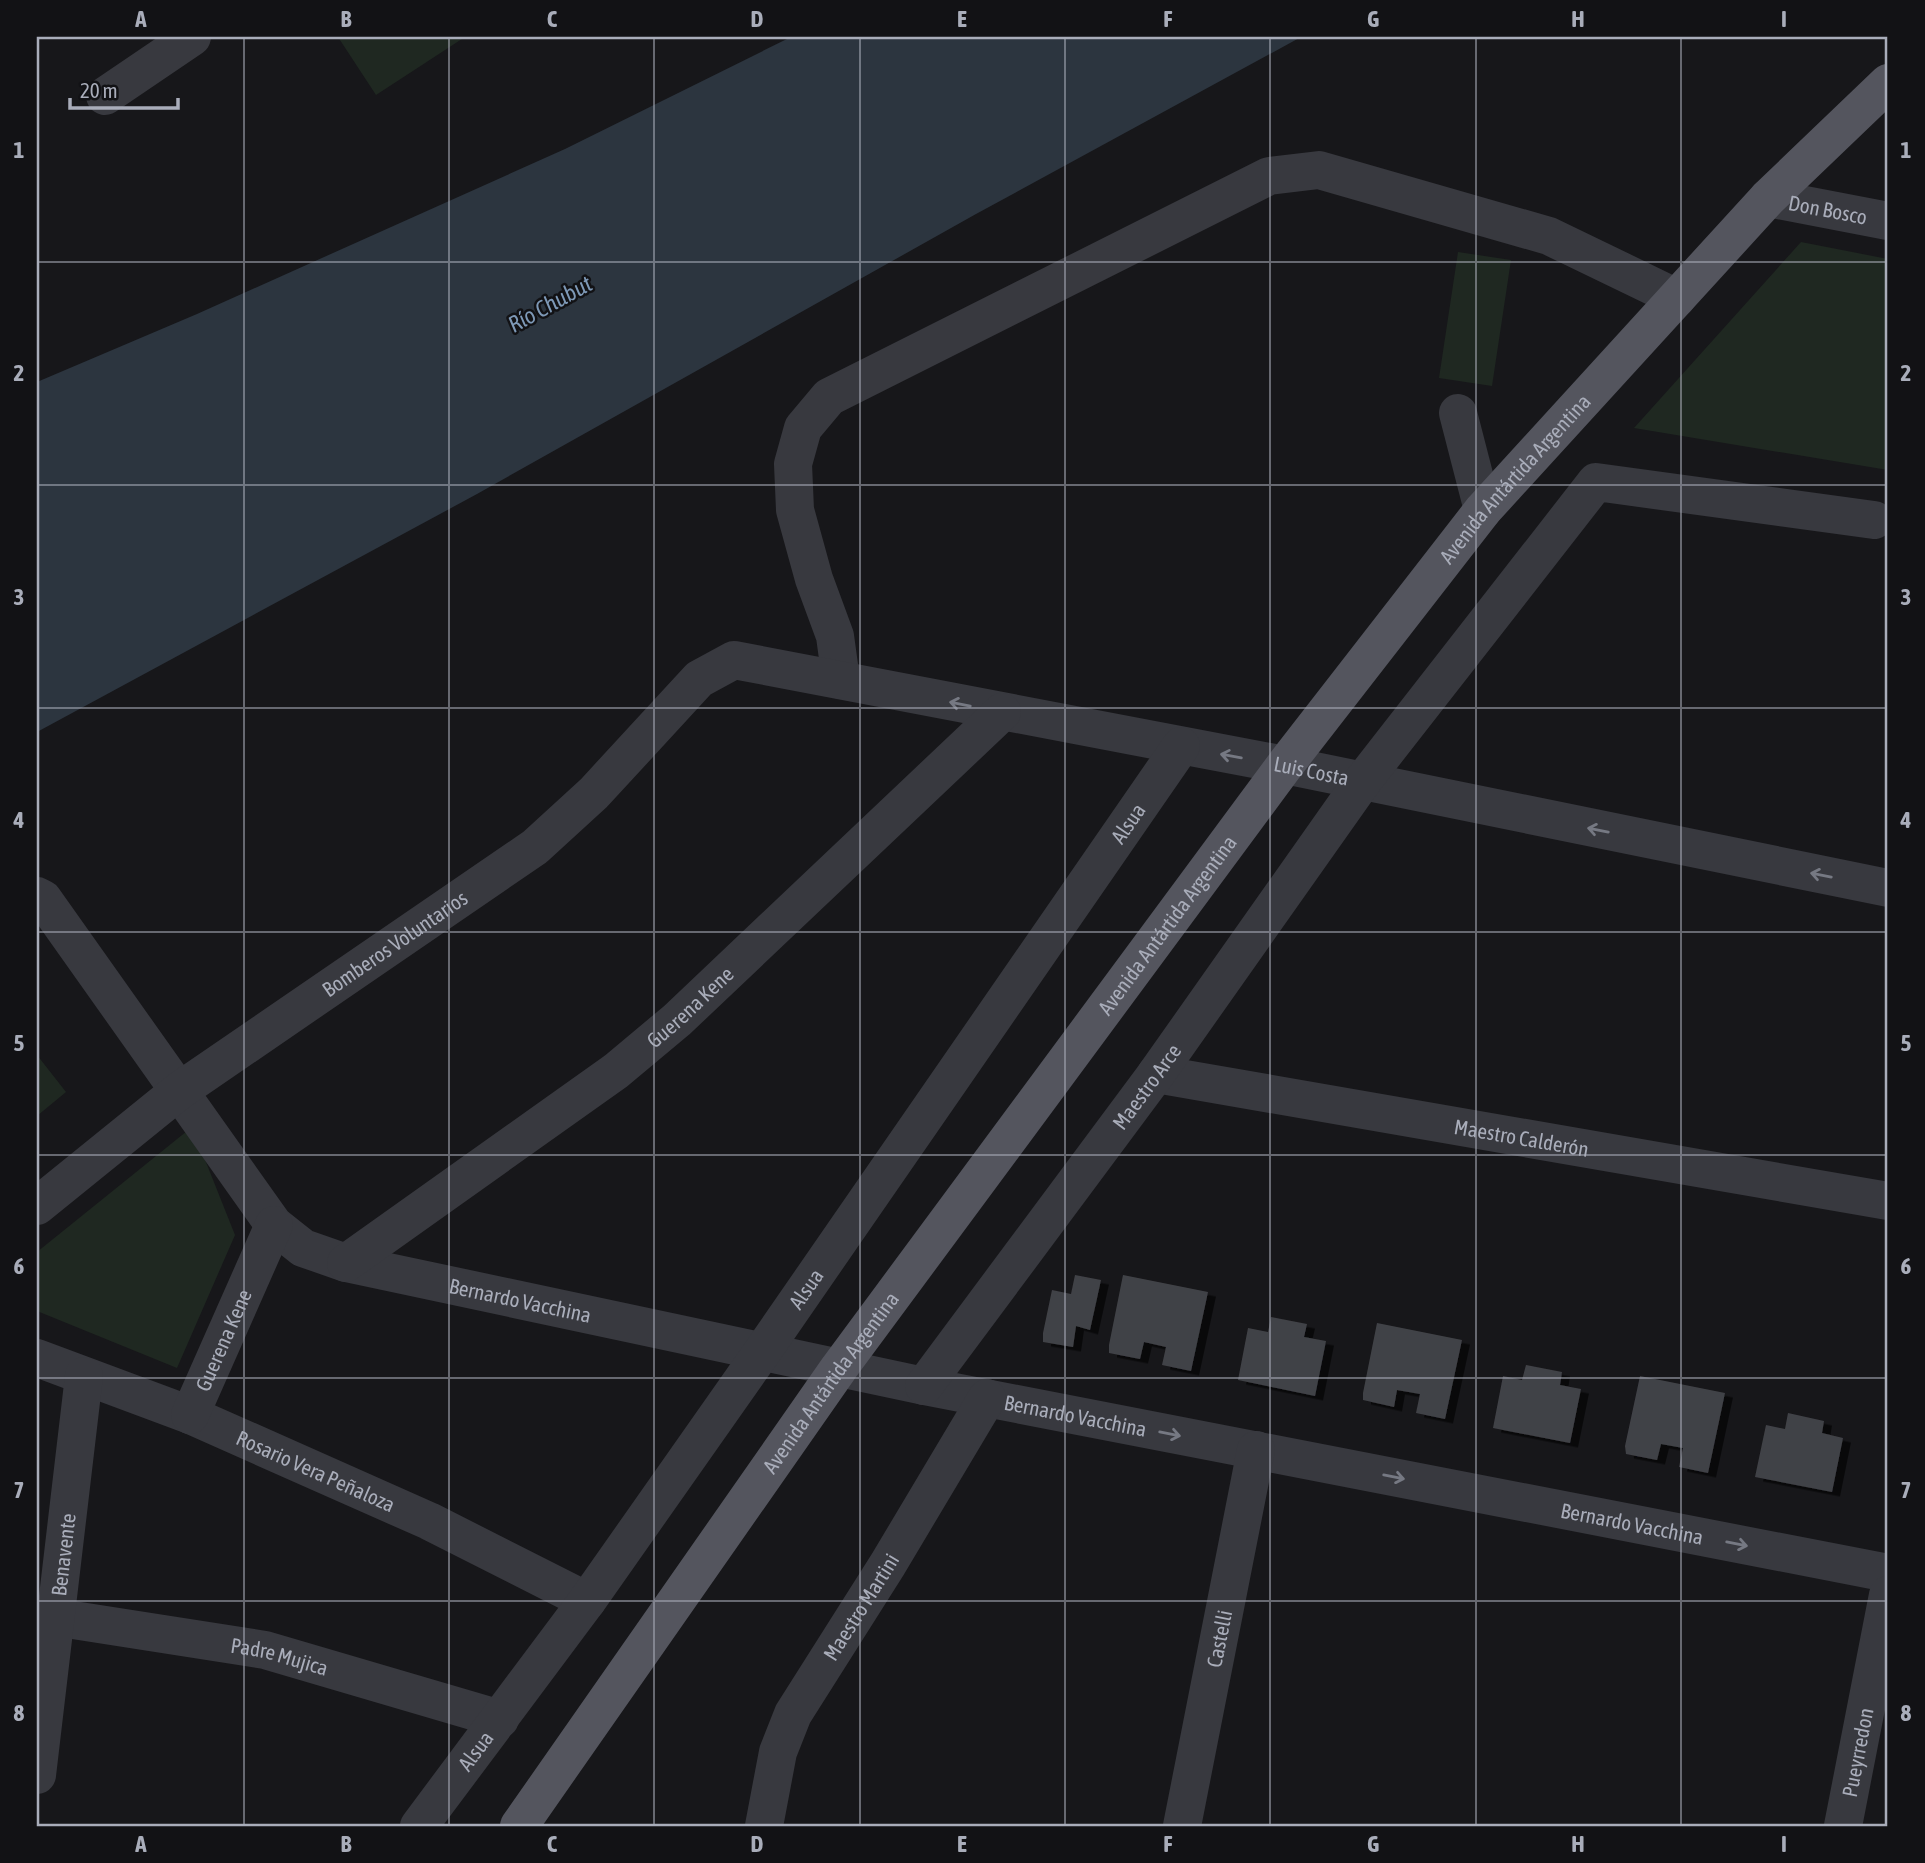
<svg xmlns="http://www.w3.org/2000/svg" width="1925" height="1863" viewBox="0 0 1925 1863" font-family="'Asap Condensed',sans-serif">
<defs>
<filter id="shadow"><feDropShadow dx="8" dy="4.5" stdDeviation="0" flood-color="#0009"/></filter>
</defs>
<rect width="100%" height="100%" fill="#17171a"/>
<path fill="#1f2821" d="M338,37H465L376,95Z
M1801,242L1888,259V470L1634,428Z
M1458,252L1511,260L1492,386L1439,378Z
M37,1055L66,1092L37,1116Z
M192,1127L235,1235L177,1368L37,1311V1252Z"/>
<path fill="#2c353f" d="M791,37H1301L976,214L477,494L37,732V382L197,314L565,149Z"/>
<path fill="#414247" filter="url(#shadow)" d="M1075,1275L1101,1280L1090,1330L1076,1326L1073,1347L1043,1342V1333L1052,1290L1071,1294Z
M1123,1275L1208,1292L1191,1371L1162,1365L1166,1347L1144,1342L1140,1359L1109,1353V1345Z
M1271,1317L1307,1324L1304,1337L1326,1341L1315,1396L1238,1380L1248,1328L1268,1332Z
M1377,1323L1462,1340L1445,1419L1416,1413L1420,1394L1397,1390L1394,1407L1363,1400V1393Z
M1526,1365L1562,1372L1560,1385L1581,1389L1570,1443L1493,1428L1503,1376L1522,1380Z
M1640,1376L1725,1393L1708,1473L1679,1467L1683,1448L1661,1444L1657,1460L1626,1454L1625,1446Z
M1788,1413L1824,1421L1822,1433L1843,1438L1832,1492L1755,1477L1766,1425L1785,1429Z"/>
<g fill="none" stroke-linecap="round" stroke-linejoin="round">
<g stroke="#38393f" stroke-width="38">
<path d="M105,96L192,37"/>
<path id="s1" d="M1768,198L1888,221"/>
<path d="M1458,413L1483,510"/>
<path d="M841,680L835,636L814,579L795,510L793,464L803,428L829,397L1269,176L1319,170L1549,236L1677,298"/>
<path id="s2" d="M37,896L43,899L274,1225L303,1248L346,1263L924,1386L1888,1573"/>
<path id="s3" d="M1156,1074L1888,1201"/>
<path id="s4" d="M37,1206L179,1091L535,847L594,793L699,679L734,660L1285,765L1888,888"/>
<path id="s5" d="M346,1263L616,1071L677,1020L1002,712"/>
<path id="s6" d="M37,1358L190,1415L429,1521L587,1601"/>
<path id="s7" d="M924,1386L1156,1074L1362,782L1596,482L1874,520"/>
<path id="s8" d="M190,1415L274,1225"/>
<path id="s9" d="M54,1617L265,1650L500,1719"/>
<path id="s10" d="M37,1775L84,1376"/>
<path id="s11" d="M419,1826L587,1601L762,1352L1181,746"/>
<path id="s12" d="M764,1826L778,1752L793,1714L888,1564L987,1398"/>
<path id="s13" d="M1182,1826L1256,1450"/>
<path id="s14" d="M1843,1826L1888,1595"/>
</g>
<path stroke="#54555e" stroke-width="38" id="s15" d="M519,1826L839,1368L1285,765L1483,510L1768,198L1888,83"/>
</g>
<defs><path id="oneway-shaft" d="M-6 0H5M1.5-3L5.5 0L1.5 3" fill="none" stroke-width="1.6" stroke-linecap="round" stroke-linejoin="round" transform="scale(1.75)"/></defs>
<g stroke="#767983">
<use href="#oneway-shaft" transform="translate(960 704) rotate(-169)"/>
<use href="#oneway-shaft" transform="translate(1231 756) rotate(-170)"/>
<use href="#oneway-shaft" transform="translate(1598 830) rotate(-169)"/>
<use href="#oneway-shaft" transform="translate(1821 875) rotate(-169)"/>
<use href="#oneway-shaft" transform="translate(1170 1434) rotate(11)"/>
<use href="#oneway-shaft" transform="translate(1394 1477) rotate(11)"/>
<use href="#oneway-shaft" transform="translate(1737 1544) rotate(11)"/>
</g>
<path fill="none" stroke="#a9adba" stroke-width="2" stroke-opacity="0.55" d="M244,37V1826M449,37V1826M654,37V1826M860,37V1826M1065,37V1826M1270,37V1826M1476,37V1826M1681,37V1826M37,262H1888M37,485H1888M37,708H1888M37,932H1888M37,1155H1888M37,1378H1888M37,1601H1888"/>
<g text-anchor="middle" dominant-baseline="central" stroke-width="5" stroke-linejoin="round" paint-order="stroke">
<g font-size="21" fill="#a9adba" stroke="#121215">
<text stroke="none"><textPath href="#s1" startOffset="61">Don Bosco</textPath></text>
<text stroke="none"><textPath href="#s15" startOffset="1676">Avenida Antártida Argentina</textPath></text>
<text stroke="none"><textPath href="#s4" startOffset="1477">Luis Costa</textPath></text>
<text stroke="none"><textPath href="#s11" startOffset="1228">Alsua</textPath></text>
<text stroke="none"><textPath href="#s15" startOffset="1110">Avenida Antártida Argentina</textPath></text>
<text stroke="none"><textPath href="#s4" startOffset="444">Bomberos Voluntarios</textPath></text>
<text stroke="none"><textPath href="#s5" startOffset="429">Guerena Kene</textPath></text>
<text stroke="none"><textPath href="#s7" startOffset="373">Maestro Arce</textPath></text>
<text stroke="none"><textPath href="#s3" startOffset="371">Maestro Calderón</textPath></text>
<text stroke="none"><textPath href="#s11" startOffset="662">Alsua</textPath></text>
<text stroke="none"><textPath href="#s2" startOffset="667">Bernardo Vacchina</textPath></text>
<text stroke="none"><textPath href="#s8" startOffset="82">Guerena Kene</textPath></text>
<text stroke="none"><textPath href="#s15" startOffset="542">Avenida Antártida Argentina</textPath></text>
<text stroke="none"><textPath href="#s2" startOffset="1234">Bernardo Vacchina</textPath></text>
<text stroke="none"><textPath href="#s6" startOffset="301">Rosario Vera Peñaloza</textPath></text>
<text stroke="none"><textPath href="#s2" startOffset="1801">Bernardo Vacchina</textPath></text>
<text stroke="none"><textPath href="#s10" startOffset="222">Benavente</textPath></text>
<text stroke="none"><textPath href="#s12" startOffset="243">Maestro Martini</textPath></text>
<text stroke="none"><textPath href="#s13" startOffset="191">Castelli</textPath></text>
<text stroke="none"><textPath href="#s9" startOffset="229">Padre Mujica</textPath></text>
<text stroke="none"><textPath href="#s11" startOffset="94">Alsua</textPath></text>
<text stroke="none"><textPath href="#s14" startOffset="75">Pueyrredon</textPath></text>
</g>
<g font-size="23" font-style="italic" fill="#7e99b7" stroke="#121215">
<text transform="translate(550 304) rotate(-29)">Río Chubut</text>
</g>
</g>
<rect width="1925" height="1863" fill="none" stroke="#121215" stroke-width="77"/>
<path d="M70 98v10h108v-10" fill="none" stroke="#a9adba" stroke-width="3.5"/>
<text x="80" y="98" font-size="21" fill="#a9adba" stroke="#121215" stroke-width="5" paint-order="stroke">20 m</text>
<rect x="38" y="38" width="1848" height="1787" fill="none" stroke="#a9adba" stroke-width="2.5"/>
<g font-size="23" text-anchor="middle" font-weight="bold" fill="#a9adba">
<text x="141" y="27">A</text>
<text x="346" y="27">B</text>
<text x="552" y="27">C</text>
<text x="757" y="27">D</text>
<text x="962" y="27">E</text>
<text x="1168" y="27">F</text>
<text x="1373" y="27">G</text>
<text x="1578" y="27">H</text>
<text x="1784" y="27">I</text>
<text x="19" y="158">1</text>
<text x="1906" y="158">1</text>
<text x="19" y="381">2</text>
<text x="1906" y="381">2</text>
<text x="19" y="605">3</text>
<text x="1906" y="605">3</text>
<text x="19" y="828">4</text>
<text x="1906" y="828">4</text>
<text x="19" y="1051">5</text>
<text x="1906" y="1051">5</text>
<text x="19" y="1274">6</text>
<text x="1906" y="1274">6</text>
<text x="19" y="1498">7</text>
<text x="1906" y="1498">7</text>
<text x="19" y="1721">8</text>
<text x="1906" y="1721">8</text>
<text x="141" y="1852">A</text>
<text x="346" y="1852">B</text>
<text x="552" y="1852">C</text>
<text x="757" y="1852">D</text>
<text x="962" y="1852">E</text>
<text x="1168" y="1852">F</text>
<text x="1373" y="1852">G</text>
<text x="1578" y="1852">H</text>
<text x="1784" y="1852">I</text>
</g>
</svg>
